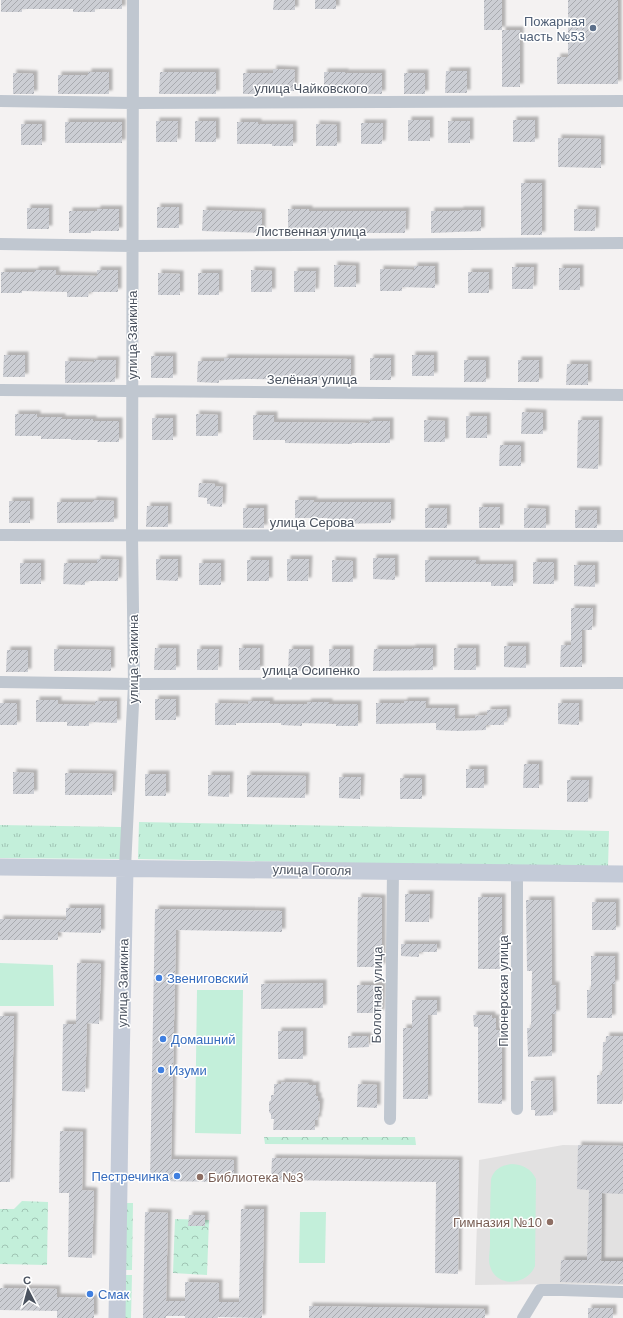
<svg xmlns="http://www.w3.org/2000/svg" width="623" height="1318" viewBox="0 0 623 1318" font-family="Arial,sans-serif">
<defs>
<pattern id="grass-tufts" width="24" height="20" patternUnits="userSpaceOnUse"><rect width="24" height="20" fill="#c3efda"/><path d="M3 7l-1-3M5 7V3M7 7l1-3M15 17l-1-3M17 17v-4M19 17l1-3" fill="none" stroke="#a0c4b4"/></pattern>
<pattern id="forest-crowns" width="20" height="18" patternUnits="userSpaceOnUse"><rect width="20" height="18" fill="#c3efda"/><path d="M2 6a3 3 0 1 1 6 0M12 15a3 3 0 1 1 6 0" fill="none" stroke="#a0c4b4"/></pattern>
<pattern id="building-hatch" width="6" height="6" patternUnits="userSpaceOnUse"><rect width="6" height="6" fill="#ccced4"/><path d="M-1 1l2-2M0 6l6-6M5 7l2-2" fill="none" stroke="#a8aaaf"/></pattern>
<filter id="shadow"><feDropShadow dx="3.5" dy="-3.5" stdDeviation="1" flood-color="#0004"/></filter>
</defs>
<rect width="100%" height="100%" fill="#f4f2f2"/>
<path fill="#e2e1e1" d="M563,1145L623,1146V1285L560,1284L475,1285L479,1160Z"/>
<path fill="url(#grass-tufts)" d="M139,822L609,831L608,868L138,859Z
M0,825L121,827V859L0,858Z"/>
<path fill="url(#forest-crowns)" d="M264,1137H415L416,1145L265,1144Z
M22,1201L48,1202L47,1265L0,1264V1209H14Z
M125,1203H133L132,1270H124Z
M175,1219L209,1220L207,1275L173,1273Z
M124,1275H132L131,1318H123Z"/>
<path fill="#c3efda" d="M0,963L53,965L54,1006H0Z
M197,990H243L241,1134L195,1133Z
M512,1164C524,1165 531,1169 536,1179L535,1266C527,1286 496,1288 490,1266C488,1260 490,1251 490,1244C490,1223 490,1201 491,1179C494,1169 502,1165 512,1164Z
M300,1212H326L325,1263H299Z"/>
<path fill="url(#building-hatch)" filter="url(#shadow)" d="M1,0H122V9H95V12H73V9H22V12H1Z
M274,0H295V10H273Z
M315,0H336V9H315Z
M484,0H502V30H520V87H502V30H484Z
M568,0H618V84H557V57H568Z
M273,69L295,70L294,91H264V94H243V73H273Z
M446,71H467V93H445Z
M88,72H109V94H58V75H88Z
M160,72H216V94H159Z
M324,72H345V73H382V94L324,93Z
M13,73L34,74V94H13Z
M404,73H425V94H404Z
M408,120H430V141H408Z
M513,120H535V142H513Z
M156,121H178L177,142H156Z
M195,121H216V142H195Z
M448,121H470V143H448Z
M65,122H122V143H65Z
M237,122H258V124H293V146H272V144H237Z
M361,123H383L382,144H361Z
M21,124H42V145H21Z
M316,124L337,125V146H316Z
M558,138L601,139V168L558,167Z
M521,183H542V235H521Z
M157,207H179V228H157Z
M27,208H49V229H27Z
M97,209H119V231H91V233H69V211H97Z
M288,209H309V211H406L405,233H321V230H288Z
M574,209L596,210L595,231H574Z
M203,210L262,212V233L202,231Z
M460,210H481V231L431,233V211H460Z
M334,265L356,266V287H334Z
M414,266H435V288L402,287V291H380V269L414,270Z
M512,267H534L533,289H512Z
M559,268H580V290H559Z
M35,270H56V275L97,276V270H118V292H89L88,297H67V292L22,291V293H1V272H35Z
M251,270L272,271V292H251Z
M294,271H316L315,292H294Z
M468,272H489V293H468Z
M158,273L180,274V295H158Z
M198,273H219V295H198Z
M4,355H25V377H3Z
M412,355H434V376H412Z
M151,356H173V378H151Z
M224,358L351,359V380L246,379L219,380V383L197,382L198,361H224Z
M370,358H391V380H370Z
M94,360H116L115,382L65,383V361L94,362Z
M464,360H486V382H464Z
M518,360H539V382H518Z
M567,364H588V385H566Z
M522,412L543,413V434H521Z
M15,414H37V417H62V419H93V421H119V442H97L98,440H71V439H41V436H15Z
M196,414L218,415V436H196Z
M253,415H274V422L369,423V421H390V443H352V444L285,443V440H253Z
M466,416H487V438H466Z
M152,418H173V440H152Z
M424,420L445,421V442H424Z
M578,420H599L598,469L577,468Z
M500,445H521V466H499Z
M199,483L215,484V486L223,487L222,507L210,506V504H207V498L198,497Z
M93,500L114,501V522L57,523V502H93Z
M295,500H314L313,502H391V523L327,524V518H295Z
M9,501H30V523H9Z
M147,506H168V527H146Z
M479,507H500V528H479Z
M243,508H264V528H243Z
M425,508H447V528H425Z
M524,508L546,509V528H524Z
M575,510H597V528H575Z
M373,558H395V580L373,579Z
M97,559L119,560L118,581H85V585L63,584L64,563H97Z
M156,559H178V581L156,580Z
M287,559H309L308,581H287Z
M247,560H269V581H247Z
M332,560L353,561V582H332Z
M425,560H476V564H513V586H491V582H425Z
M533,562H554V584H533Z
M20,563H41V584H20Z
M199,563H221V585H199Z
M574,565H595V587L574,586Z
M571,608H593L592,630H582V667H560L561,645H571Z
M504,646H526V668L504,667Z
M155,648H176V670H154Z
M239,648H260V670H239Z
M412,648H433V670L373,671L374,649H412Z
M454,648H476V670H454Z
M54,649L111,650V671H54Z
M197,649H219L218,670H197Z
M289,649H310V671H288Z
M329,649H350V671H329Z
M7,650H28V672H6Z
M155,699H176V720H155Z
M36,700H58V704L95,705V701H117V723L89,722V726H67V722H36Z
M248,701H270V704H307L308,702H329V704H358V726H336V724L302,723V726L281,725V723H236V725H215V703L248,704Z
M404,701H426L425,708H455V719L476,718L475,716L487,715V710L507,709V721H504V725H486V730L458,731L436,730V723L376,724V703H404Z
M0,703H17V725H0Z
M558,703H579V725L558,724Z
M524,764H539V788H523Z
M466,769H484V788H466Z
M13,772L34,773V794H13Z
M65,773L113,774L112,795H65Z
M145,774H166V796H145Z
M208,775H230L229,797L208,796Z
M247,775L306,776L305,798L247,797Z
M339,777H361L360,799L339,798Z
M400,778H422V799H400Z
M567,780H589L588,802H567Z
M405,894H430L429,922H405Z
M358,897L382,898V967H357Z
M478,897H502V969H478Z
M526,900H551L552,985H556V1014H552V1056L528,1057L527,1028H531L532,971H527Z
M592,902H616V930H592Z
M66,908H101V933L58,932V940H0V919L66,920Z
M155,909L282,911V932L176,930L171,1159L234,1160V1182L150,1181Z
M401,944H437V952H419V957L401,956Z
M591,956H615V984H612V1018H587V990H591Z
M77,963L101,964L99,1024L87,1023L85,1092L62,1091L63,1024H76Z
M323,983V1008L261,1009V984Z
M357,985H382L381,1013H357Z
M412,1000H437V1015H428V1099H403V1028H412Z
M473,1015H492V1018H496V1030H502V1104L478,1103V1027H474Z
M0,1016H14L10,1182H0Z
M278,1031H303V1059H278Z
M348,1036H368L369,1047L348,1048Z
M606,1036H623L622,1104H597V1075H602L603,1042H606Z
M552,1080L553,1115L535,1116V1110H531V1081Z
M281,1082L309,1083V1085H316V1096H318V1101L320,1102L319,1113L318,1115V1120H315V1130H273L274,1119H271V1114L269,1112V1102L271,1100V1095H274V1084H281Z
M358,1084L377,1085V1108L357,1107Z
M60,1131L83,1132L82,1190L94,1191L92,1258L68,1257L69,1193H59Z
M578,1145L623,1146V1194L602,1193L601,1261H623V1284L560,1282L561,1260H587L589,1190L577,1189Z
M272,1158L459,1160L458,1274L435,1273L436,1182L271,1180Z
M241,1209H264L262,1318L218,1317V1318H185V1316H166V1318H143L145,1212L168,1213L166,1301H185V1282L219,1283V1302H239Z
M189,1215H205V1226H188Z
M0,1288L57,1289V1297L94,1298V1318H57V1311L0,1310Z
M309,1306L485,1309V1318H309Z
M588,1308H613V1318H588Z"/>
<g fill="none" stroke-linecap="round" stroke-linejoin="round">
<path stroke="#c0c7d0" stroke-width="12" d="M0,101L132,103L623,101
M0,244L132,246L623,243
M0,390L623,395
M0,535L623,536
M0,682L134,684L623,683
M125,868L134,684L132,536L133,0
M517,1109V872
M390,1119L393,871
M523,1318L540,1290H562L623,1292"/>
<path stroke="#c4cbd8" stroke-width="17" d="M0,867L623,874
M117,1318L120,1118L125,868"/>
</g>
<circle fill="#5c6f8a" stroke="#fff" stroke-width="1.5" cx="593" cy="28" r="4"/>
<g fill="#3f7fe0" stroke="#fff" stroke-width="1.5">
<circle cx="159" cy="978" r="4"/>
<circle cx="163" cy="1039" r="4"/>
<circle cx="161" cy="1070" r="4"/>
<circle cx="177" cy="1176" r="4"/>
<circle cx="90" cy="1294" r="4"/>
</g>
<g fill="#8d6e63" stroke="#fff" stroke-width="1.5">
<circle cx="200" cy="1177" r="4"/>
<circle cx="550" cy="1222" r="4"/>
</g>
<g text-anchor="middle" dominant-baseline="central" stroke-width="3" stroke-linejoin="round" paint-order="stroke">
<g font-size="13" fill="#4e5e75" stroke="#fff" text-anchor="end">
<text x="585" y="21">Пожарная<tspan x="585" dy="15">часть №53</tspan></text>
</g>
<g font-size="13" fill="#4a525f" stroke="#fff">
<text x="311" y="88">улица Чайковского</text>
<text x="311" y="231">Лиственная улица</text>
<text transform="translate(132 335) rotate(-90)">улица Заикина</text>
<text x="312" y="379">Зелёная улица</text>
<text x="312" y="522">улица Серова</text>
<text transform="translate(133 659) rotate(-90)">улица Заикина</text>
<text x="311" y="670">улица Осипенко</text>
<text transform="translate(312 870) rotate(1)">улица Гоголя</text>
<text transform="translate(123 983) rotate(-89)">улица Заикина</text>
<text transform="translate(503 991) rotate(-90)">Пионерская улица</text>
<text transform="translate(377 995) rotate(-89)">Болотная улица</text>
</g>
<g font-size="13" fill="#366cbe" stroke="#fff" text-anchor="start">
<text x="167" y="978">Звениговский</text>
<text x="171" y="1039">Домашний</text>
<text x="169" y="1070">Изуми</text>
<text x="169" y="1176" text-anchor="end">Пестречинка</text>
<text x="98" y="1294">Смак</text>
</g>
<g font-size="13" fill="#785e54" stroke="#fff" text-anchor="start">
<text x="208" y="1177">Библиотека №3</text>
<text x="542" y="1222" text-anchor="end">Гимназия №10</text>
</g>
</g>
<g transform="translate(28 1290) rotate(354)" stroke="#ffffff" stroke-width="3" paint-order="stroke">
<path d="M0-3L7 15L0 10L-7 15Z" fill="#4a525f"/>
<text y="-6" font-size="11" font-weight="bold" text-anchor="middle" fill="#4a525f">С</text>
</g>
</svg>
